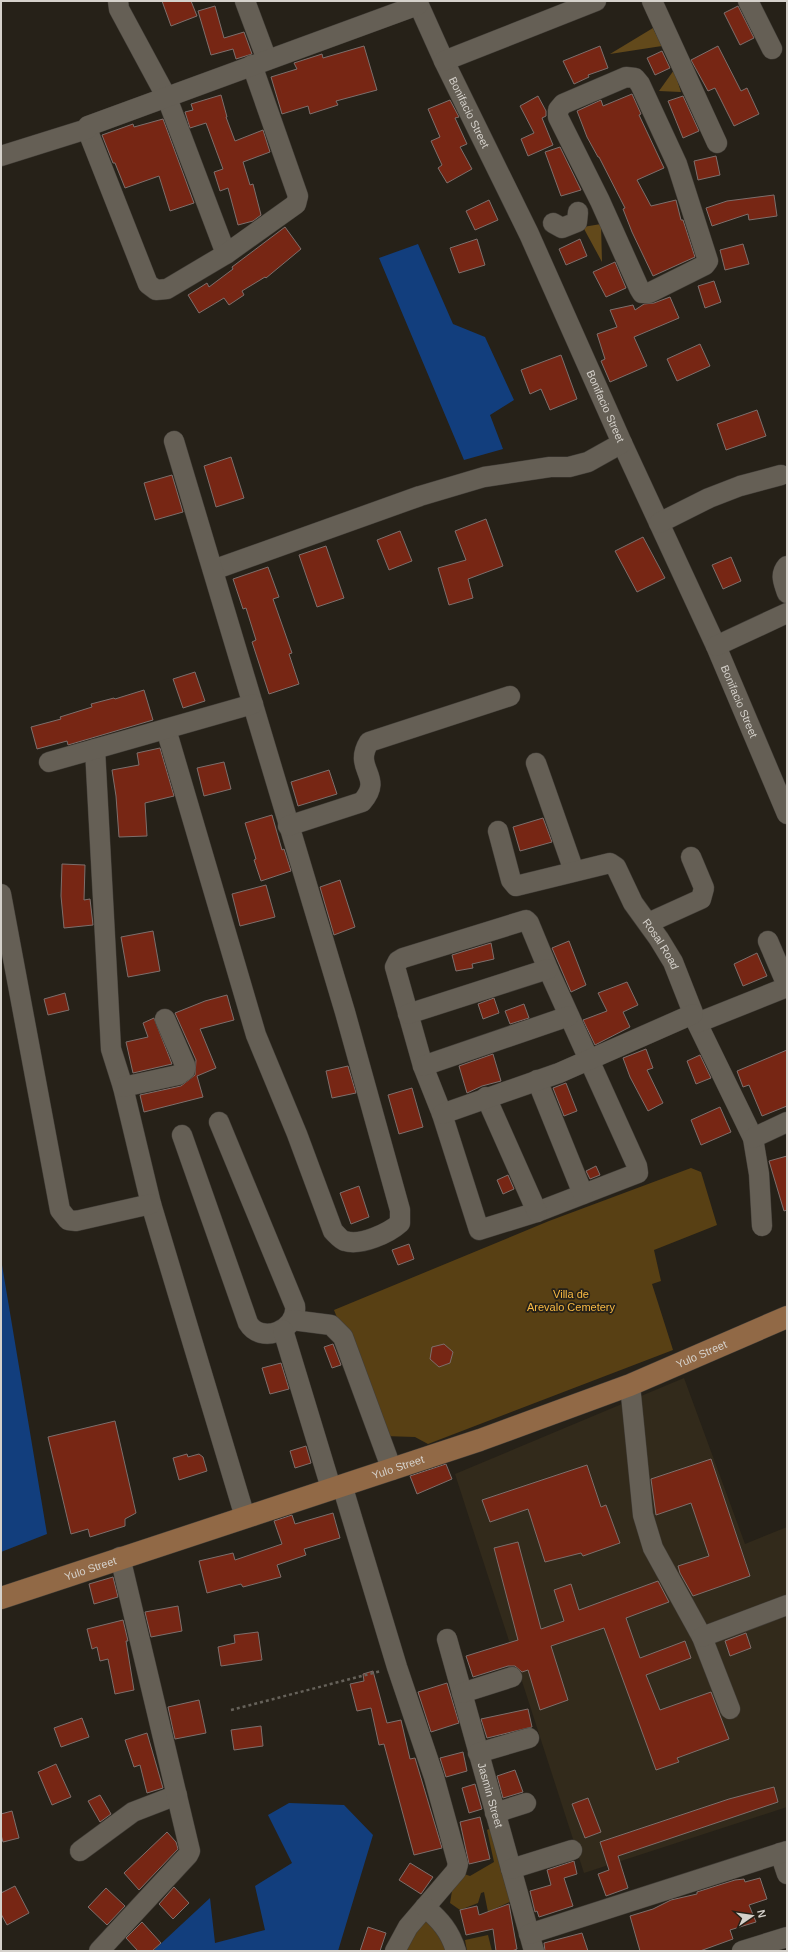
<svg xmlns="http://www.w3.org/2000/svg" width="788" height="1952" viewBox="0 0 788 1952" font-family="Arial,sans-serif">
<rect width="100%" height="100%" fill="#262118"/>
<path fill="#322a1b" d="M684,1378L745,1544L787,1527V1807L584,1873L455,1474Z"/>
<path fill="#584014" d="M691,1168L701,1172L717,1225L654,1250L661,1281L652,1284L673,1350L428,1444L415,1437L384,1436L334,1310L549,1221Z
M495,1826L514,1900L488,1912L484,1892L481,1893L478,1903L460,1910L450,1903L452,1891L464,1874L470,1876L494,1862L487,1830Z
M424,1918L436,1926L448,1951H406Z
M488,1935L492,1951H467L465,1940Z"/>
<path fill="#62491b" d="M653,28L662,46L610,54Z
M674,70L681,92L659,91Z
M601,224L602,262L583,227Z"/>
<path fill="#123e7d" d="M418,244L453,324L485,337L514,400L490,415L503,449L464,460L379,258Z
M1,1259L47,1534L1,1552Z
M289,1803L344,1805L373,1835L338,1951H153L210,1898L215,1943L265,1930L255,1886L292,1863L268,1815Z"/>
<path fill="#772614" stroke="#7d6f6c" d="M162,1H191L197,16L171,26Z
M215,6L224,38L244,32L252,54L236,59L233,49L211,55L198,11Z
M738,6L754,38L740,45L724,13Z
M364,46L377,90L336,101L338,105L310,114L308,106L282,114L271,77L297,69L294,63L322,54L323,58Z
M600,46L608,68L588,75L589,77L574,84L563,61Z
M718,46L741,91L747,88L759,114L734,126L715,88L708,91L691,60Z
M662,51L670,68L655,75L647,58Z
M632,94L641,114L639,115L664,168L637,180L651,206L676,200L681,220H683L695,257L653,276L632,232L623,209L625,208L599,157H598L587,137L577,111L601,100L603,106Z
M221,95L227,117H226L235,141L263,130L270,152L243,162L250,185L253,184L261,215L253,221L238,225L228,188L220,191L214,172L223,169L206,123L190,128L185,112L193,110L191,104Z
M538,96L546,111V116L542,118L553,145L528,156L521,139L534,133L520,106Z
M683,96L699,131L683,138L668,101Z
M450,100L459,117L455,118L467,144L460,147L472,169L447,183L438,168L442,165L431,141L440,137L428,109Z
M163,119L194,203L170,211L159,176L125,188L115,163H113L102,135L133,124L134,127Z
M560,147L581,190L561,196L545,152Z
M716,156L720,175L698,180L694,161Z
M774,195L777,216L749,220L748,214L712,226L706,208L727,201Z
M489,200L498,220L475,230L466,211Z
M285,227L301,249L266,278L265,277L242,291L244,295L229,305L224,298L199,313L188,295L207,283L209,287L233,269L232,267Z
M477,239L485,265L459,273L450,248Z
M580,239L587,256L566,265L559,249Z
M743,244L749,264L725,270L720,250Z
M615,262L626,288L606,297L593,272Z
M714,281L721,302L705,308L698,286Z
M670,297L679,318L634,337L647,366L610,382L601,361L605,359L597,334L617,327L610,310L633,305L635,310L644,304L654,303Z
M700,344L710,366L677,381L667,359Z
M561,355L577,399L550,410L541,389L530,394L521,370Z
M757,410L766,436L726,450L717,424Z
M231,457L244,498L216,507L204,466Z
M172,475L183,512L155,520L144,483Z
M486,519L503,566L468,579L473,598L449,605L438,568L466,560L455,531Z
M400,531L412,561L389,570L377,540Z
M643,537L665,578L637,592L615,551Z
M326,546L344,598L317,607L299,555Z
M731,557L741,581L723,589L712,565Z
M268,567L279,597L273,599L292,653L289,654L299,684L269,694L252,642L256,640L246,608L243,609L233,579Z
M195,672L205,701L183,708L173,679Z
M144,690L153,720L68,745L67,741L37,749L31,727L61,719L60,717L92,707L91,704L114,698L115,699Z
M160,748L174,796L145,803L147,836L119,837L116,796L112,770L139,765L137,753Z
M224,762L231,789L204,796L197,768Z
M329,770L337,794L298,806L291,782Z
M272,815L282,850L284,849L291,871L261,881L254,860L256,859L245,823Z
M543,818L552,842L520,851L513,827Z
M62,864L85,865L84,900L90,899L93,925L64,928L61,896Z
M340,880L355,927L334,935L320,887Z
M266,885L275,917L240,926L232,894Z
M153,931L160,971L128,977L121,937Z
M569,941L586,985L571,992L552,948Z
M491,943L494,959L472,964L473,968L456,971L452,955Z
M757,953L767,976L743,986L734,964Z
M627,982L638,1005L623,1012L630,1027L595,1045L583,1020L607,1011L598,993Z
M65,993L69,1010L48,1015L44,999Z
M227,995L234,1020L200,1029L216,1068L197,1076L203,1097L144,1112L140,1095L181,1086L195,1075L196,1060L175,1013L205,1001Z
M494,998L499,1013L483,1019L478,1004Z
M524,1004L529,1018L510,1024L505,1011Z
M154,1018L172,1064L133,1073L126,1042L148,1037L143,1023Z
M646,1049L653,1068L647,1070L663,1103L648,1111L630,1077L623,1058Z
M787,1050V1106L762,1116L749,1085L743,1087L737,1071Z
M493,1054L501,1081L482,1086L467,1093L459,1066Z
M700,1055L711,1078L696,1084L687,1061Z
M348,1066L356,1093L332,1098L326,1071Z
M566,1083L577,1111L564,1116L553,1088Z
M412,1088L423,1127L399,1134L388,1095Z
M720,1107L731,1132L701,1145L691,1120Z
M787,1156V1210L784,1211L769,1161Z
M596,1166L600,1175L590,1179L586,1171Z
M508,1175L514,1189L503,1194L497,1180Z
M359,1186L369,1217L351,1224L340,1193Z
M409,1244L414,1259L398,1265L392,1250Z
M333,1344L341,1365L332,1368L324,1347Z
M444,1344L453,1352L450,1363L439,1367L430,1359L432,1347Z
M281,1363L289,1389L270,1394L262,1368Z
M115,1421L136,1513L125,1519V1526L90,1537L88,1529L71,1534L48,1437Z
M306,1446L311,1463L295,1468L290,1451Z
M187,1454L188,1457L199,1454L203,1457L207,1471L179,1480L173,1458Z
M711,1459L750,1576L693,1596L680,1573L678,1566L709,1556L691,1503L656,1515L651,1479Z
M446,1464L452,1479L417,1494L410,1476Z
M587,1465L601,1507L606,1505L620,1543L583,1556L581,1553L545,1562L528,1509L490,1522L482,1500Z
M333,1513L340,1538L304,1549L306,1555L277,1565L281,1577L243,1587L241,1584L207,1593L199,1561L233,1553L235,1560L282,1544L274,1521L292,1515L295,1524Z
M518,1542L541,1629L564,1621L554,1590L571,1584L579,1610L658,1581L669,1602L626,1618L640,1658L685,1641L691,1658L646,1675L660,1710L711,1692L729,1739L677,1758L679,1762L656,1770L604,1628L551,1646L568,1700L540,1710L528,1670L522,1672L515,1666H508L473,1677L466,1656L518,1640L494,1548Z
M113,1577L118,1597L94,1604L89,1584Z
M178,1606L182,1631L151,1637L145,1612Z
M123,1620L128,1641H126L134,1690L115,1694L108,1659L100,1661L97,1647L92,1649L87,1629Z
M258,1632L262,1660L221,1666L218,1647L235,1643L234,1635Z
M746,1633L751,1648L730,1656L725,1641Z
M373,1671L387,1723L401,1720L410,1759L415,1758L442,1848L414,1855L384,1744L379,1745L371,1708L357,1711L350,1684L364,1681L363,1674Z
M447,1683L459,1723L431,1732L418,1692Z
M199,1700L206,1733L175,1739L168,1707Z
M528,1709L532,1727L487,1738L481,1719Z
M82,1718L89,1737L61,1747L54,1728Z
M261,1726L263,1746L234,1750L231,1730Z
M147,1733L163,1788L147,1793L140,1765L134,1767L125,1740Z
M463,1752L467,1771L446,1777L440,1758Z
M56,1764L71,1797L52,1805L38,1772Z
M515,1770L523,1792L503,1798L497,1776Z
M475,1784L482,1809L469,1813L462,1788Z
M774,1787L778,1802L618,1856L628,1888L606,1896L598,1874L609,1870L600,1842L729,1799Z
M100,1795L111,1814L100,1822L88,1801Z
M588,1798L601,1832L585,1838L572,1804Z
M12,1811L19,1838L3,1842L1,1835V1814Z
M480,1817L490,1859L469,1864L460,1822Z
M167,1832L176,1842L178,1849L139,1890L124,1873Z
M574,1861L577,1874L564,1878L573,1906L539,1917L537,1911L535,1912L530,1891L551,1885L547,1870Z
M410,1863L433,1877L421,1894L399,1880Z
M760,1878L767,1899L749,1905L756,1922L730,1930L733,1939L700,1951H640L630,1916L653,1909L671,1900L697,1894V1892L735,1880L744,1879L745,1882Z
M15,1886L29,1913L7,1925L1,1914V1893Z
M174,1887L189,1903L173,1919L159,1904Z
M106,1888L125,1906L107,1925L88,1907Z
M509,1904L517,1949L512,1951H496L493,1929L466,1935L460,1910L477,1906L479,1915Z
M142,1922L161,1943L152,1951H138L126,1938Z
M368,1927L386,1933L380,1951H360Z
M582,1933L588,1951H545L544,1943Z"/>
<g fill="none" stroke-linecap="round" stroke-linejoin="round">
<g stroke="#423e38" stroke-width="21">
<g id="minor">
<path d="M118,1L119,9L167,98L226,254"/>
<path d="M245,1L267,60"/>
<path id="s1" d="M417,1L444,61L529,234L622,443L716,646L787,814"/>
<path d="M652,1L717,143"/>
<path d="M748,1L772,49"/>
<path d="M444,61L596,1"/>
<path d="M626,77L635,78L640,84L677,164L708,261L705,265L649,293H642L639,288L600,201L558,117V110L563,104Z"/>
<path d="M87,129L148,284L156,290L167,289L226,254L296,204L298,196L252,65"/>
<path d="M1,156L87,129L88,126L418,5"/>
<path d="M553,223L562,228L577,222L578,212"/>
<path d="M659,523L709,498L740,486L781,475"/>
<path d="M787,566C779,575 784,583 787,593"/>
<path d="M213,570L420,496L484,477L550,467H569L588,462L622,443"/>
<path d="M716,646L787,613"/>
<path d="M166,729L256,1035L297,1134L333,1231C337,1235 341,1240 345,1241C361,1246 389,1233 400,1223V1210L345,1012L174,441"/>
<path d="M95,749L111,1049L123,1087L151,1204L245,1517"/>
<path d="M49,762L253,704"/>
<path d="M536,763L574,871"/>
<path d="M288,826L362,802C385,776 352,770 369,742L510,696"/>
<path id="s2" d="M498,831L511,880L516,886L610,863L616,867L633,903L659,939L673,962L697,1023L753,1138L759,1174L762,1226"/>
<path d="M1,894L60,1210L68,1220L76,1221L151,1204"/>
<path d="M526,920L529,923L548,969L637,1166L638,1173L537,1212L479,1230L442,1114L423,1066L395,967L398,961L403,958Z"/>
<path d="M648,923L701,899L704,888L691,857"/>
<path d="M408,1014L548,969"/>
<path d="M697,1023L782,989L786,983L768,941"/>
<path d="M423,1066L569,1016"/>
<path d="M537,1080L583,1194"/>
<path d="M123,1087L178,1075L185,1070V1065L165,1019"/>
<path d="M486,1097L537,1212"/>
<path d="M442,1114L559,1073L693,1014"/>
<path d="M182,1135L248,1323C261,1345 298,1330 295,1306L219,1122"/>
<path d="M753,1138L787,1122"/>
<path d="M292,1320L331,1325L343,1337L392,1470"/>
<path d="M283,1330L331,1488"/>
<path d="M630,1385L643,1515L653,1548L702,1637L730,1709"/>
<path d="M342,1485L397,1667L434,1777L458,1864L456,1871L408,1927L395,1951"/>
<path d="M702,1637L787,1605"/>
<path id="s3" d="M447,1639L534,1951"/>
<path d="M462,1693L512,1677"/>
<path d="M478,1753L529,1738"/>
<path d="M495,1813L526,1803"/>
<path d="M80,1851L133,1812L177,1795"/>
<path d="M780,1853L787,1874"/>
<path d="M511,1869L572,1850"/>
<path d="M425,1907C440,1920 450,1931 456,1951"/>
<path d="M529,1934L787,1851"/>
<path d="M99,1951L188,1855L190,1851L120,1557"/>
<path d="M742,1951L787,1937"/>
</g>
</g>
<g stroke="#423e38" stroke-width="23">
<g id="major">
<path id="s4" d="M1,1598L480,1440L630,1385L787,1317"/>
</g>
</g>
<path stroke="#66625a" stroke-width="2.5" stroke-dasharray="3 3" stroke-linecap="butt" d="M231,1710L381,1671"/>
<use href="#minor" stroke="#655f55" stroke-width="20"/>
<use href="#major" stroke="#916946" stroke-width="22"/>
</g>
<g text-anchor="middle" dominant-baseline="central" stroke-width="3.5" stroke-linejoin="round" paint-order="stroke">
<g font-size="11" fill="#d5d1cb" stroke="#262118">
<text stroke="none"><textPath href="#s1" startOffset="123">Bonifacio Street</textPath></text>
<text stroke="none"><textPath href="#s1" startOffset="447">Bonifacio Street</textPath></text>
<text stroke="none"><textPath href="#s1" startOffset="771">Bonifacio Street</textPath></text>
<text stroke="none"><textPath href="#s2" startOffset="252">Rosal Road</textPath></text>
<text stroke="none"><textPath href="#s4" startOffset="742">Yulo Street</textPath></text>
<text stroke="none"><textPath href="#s4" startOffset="418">Yulo Street</textPath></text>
<text stroke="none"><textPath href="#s4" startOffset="94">Yulo Street</textPath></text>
<text stroke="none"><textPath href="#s3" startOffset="162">Jasmin Street</textPath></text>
</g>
<g font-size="11" fill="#f8b943" stroke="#262118">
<text x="571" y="1294">Villa de<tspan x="571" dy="13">Arevalo Cemetery</tspan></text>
</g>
</g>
<rect width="788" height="1952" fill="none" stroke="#d5d1cb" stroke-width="4"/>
<g transform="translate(752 1916) rotate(77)" stroke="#262118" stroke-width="3" paint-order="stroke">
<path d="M0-3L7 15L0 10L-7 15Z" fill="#d5d1cb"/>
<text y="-6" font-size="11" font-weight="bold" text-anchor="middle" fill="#d5d1cb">N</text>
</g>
</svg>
